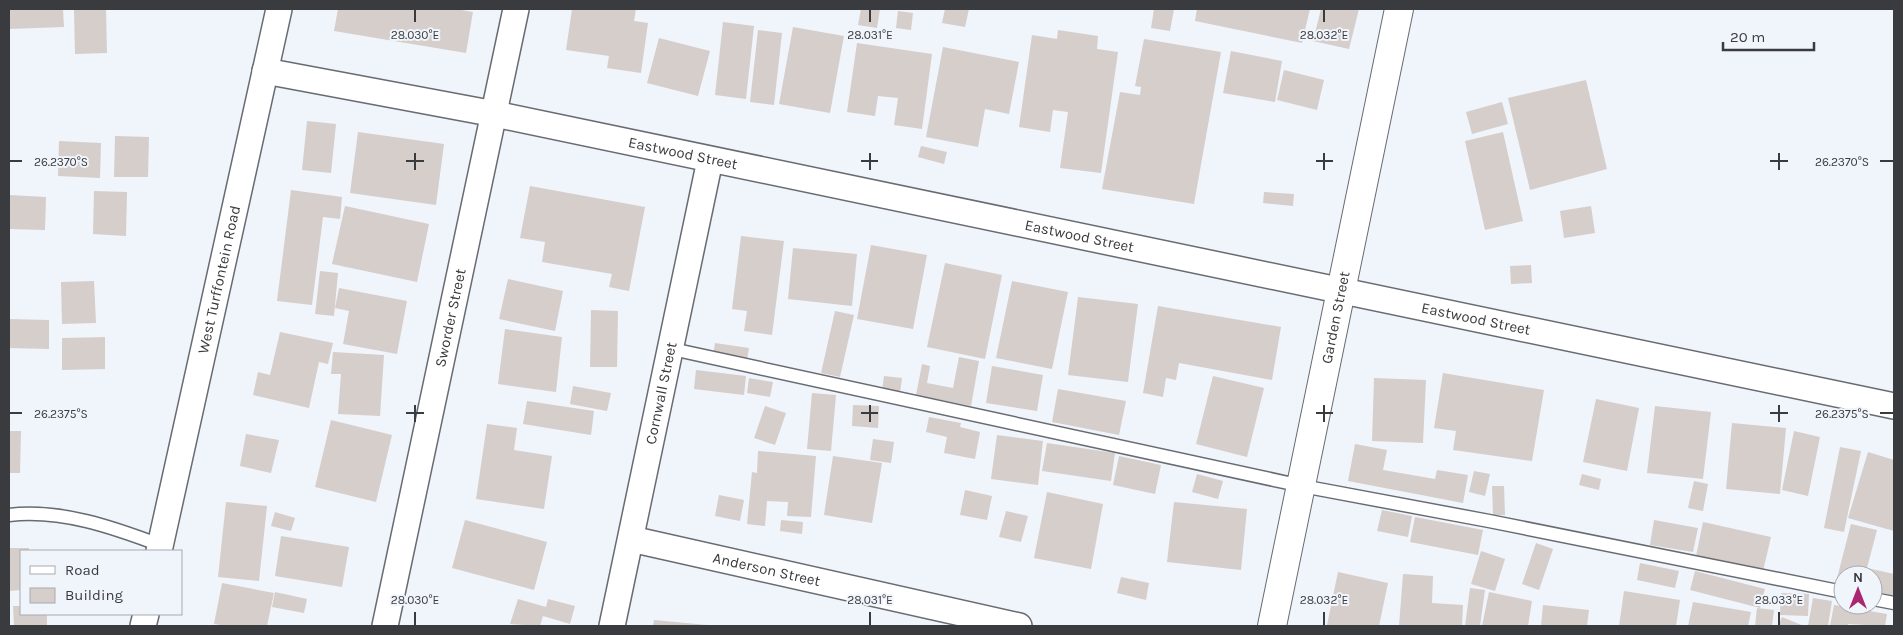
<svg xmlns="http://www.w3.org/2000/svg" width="1903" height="635" viewBox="0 0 1903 635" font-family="Karla,sans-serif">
<rect width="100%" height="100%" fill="#f0f4fb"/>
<path fill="#d6cecb" d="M9,9H63L64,27L9,29Z
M74,9H106L107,53L75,54Z
M338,9H456L473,12L466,53L334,31Z
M572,9H636L634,21L648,23L641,73L607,68L609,56L566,50Z
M861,9H880L877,28L858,25Z
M945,9H969L965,27L942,23Z
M1154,9H1174L1170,31L1151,28Z
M1197,9H1310L1302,43L1195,21Z
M1321,9H1359L1349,49L1313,41Z
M898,11L913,13L911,30L896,28Z
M723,22L754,26L746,99L715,95Z
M793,27L844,36L830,113L779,104Z
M758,30L782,33L774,105L750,102Z
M1058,30L1098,36L1097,49L1118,52L1101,173L1060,168L1068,112L1053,110L1050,132L1019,127L1032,35L1057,39Z
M659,38L710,51L698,96L647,83Z
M1144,39L1221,52L1194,204L1102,189L1120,92L1140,95L1141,87L1135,86Z
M857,43L932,54L922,129L894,125L898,98L878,96L875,116L847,112Z
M943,47L1019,62L1009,114L985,109L978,147L926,137Z
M1231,51L1282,61L1275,102L1223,93Z
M1284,70L1324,80L1317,110L1277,100Z
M1586,80L1607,169L1530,190L1508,98Z
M1502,102L1508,124L1472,134L1466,112Z
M307,121L336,124L331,173L302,170Z
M358,132L444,144L436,205L350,193Z
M1503,132L1523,221L1485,230L1465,141Z
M115,136L149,137L148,177H114Z
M59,141L101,143L100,178L58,176Z
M921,146L947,152L944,164L918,157Z
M530,186L645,207L629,291L609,287L612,274L542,262L545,242L520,238Z
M291,190L342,197L340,219L323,217L312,305L277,301Z
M94,191L127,192L126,236L93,234Z
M1264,192L1294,194L1293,206L1263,203Z
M9,195L46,197L45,230L9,229Z
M345,206L429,224L417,282L332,264Z
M1591,206L1595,233L1564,238L1560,211Z
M741,236L784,241L772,335L744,331L747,311L732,309Z
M871,245L927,255L913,329L857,319Z
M793,248L857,254L852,306L788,299Z
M945,263L1002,275L985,359L927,347Z
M1531,265L1532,283L1511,284L1510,266Z
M320,271L338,273L334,316L315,314Z
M508,279L563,291L555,331L499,319Z
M94,281L96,323L62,324L61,282Z
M1012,281L1068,292L1052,369L996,358Z
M339,288L407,301L397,354L343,344L349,311L335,308Z
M1078,297L1138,304L1128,382L1068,375Z
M1158,306L1281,327L1272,380L1179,363L1176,380L1166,378L1163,397L1143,393Z
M591,310L618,311L617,367H590Z
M835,311L854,315L840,377L821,373Z
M9,319L49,320V349L9,348Z
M505,329L562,337L556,392L498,384Z
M280,332L333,343L328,364L319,362L309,408L253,395L258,372L270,375Z
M105,337V369L62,370V338Z
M715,343L749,348L747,360L713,355Z
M333,352L384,355L380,416L338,414L341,374H331Z
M959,357L979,361L971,406L916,395L922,364L930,366L927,383L953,388Z
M992,366L1043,375L1037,411L986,403Z
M696,370L746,376L744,395L694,389Z
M1443,373L1544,390L1532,461L1453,450L1456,431L1434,428Z
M884,376L902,378L900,393L882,391Z
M1213,376L1264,388L1247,457L1196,444Z
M749,378L773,382L770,397L747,393Z
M1374,378L1426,380L1423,443L1372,441Z
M573,386L611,393L607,411L570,404Z
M1058,389L1126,401L1119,435L1052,422Z
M812,393L836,395L831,451L807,449Z
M1596,399L1639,408L1627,471L1583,462Z
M527,401L594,411L591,435L523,424Z
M853,405L879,406L878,428L852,426Z
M765,406L786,413L775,445L754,438Z
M1655,406L1711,412L1703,479L1647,473Z
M929,417L961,423L960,427L980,432L975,459L944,453L947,437L926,432Z
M331,420L392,435L376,502L315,487Z
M1732,423L1786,428L1780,494L1726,489Z
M487,424L517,428L514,450L552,456L544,509L476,499Z
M9,431H21L20,473H9Z
M1794,431L1820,437L1808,496L1782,490Z
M246,434L279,440L271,473L240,466Z
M997,435L1043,441L1038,485L991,479Z
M873,439L894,442L891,463L870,460Z
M1047,443L1115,453L1111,481L1042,471Z
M1355,444L1387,450L1383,470L1435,479L1437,470L1468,475L1463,503L1348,481Z
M1840,447L1861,451L1844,532L1824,528Z
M758,451L816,456L811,517L787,516L788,502L767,501L765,526L747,524L752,472L757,473Z
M1868,452L1894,460V531L1848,518Z
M833,456L882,463L872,523L824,515Z
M1119,456L1161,465L1155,494L1113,485Z
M1474,471L1490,474L1485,496L1469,492Z
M1197,474L1223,481L1218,499L1192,492Z
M1582,474L1601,479L1599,490L1579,485Z
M1694,481L1708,484L1703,511L1688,508Z
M1492,486H1504L1505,515H1493Z
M965,490L992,496L987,520L960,515Z
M1047,492L1103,504L1091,569L1034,558Z
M719,495L744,500L740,521L715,516Z
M226,502L267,506L259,581L218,577Z
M1174,502L1247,509L1241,570L1167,562Z
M1382,510L1412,516L1408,537L1377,531Z
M1006,511L1028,516L1021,542L999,537Z
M275,512L295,518L291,531L271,526Z
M1415,517L1483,530L1478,555L1410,542Z
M465,520L547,542L534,590L452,568Z
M781,520L803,522L802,534L780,531Z
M1654,520L1698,528L1693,552L1650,545Z
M1703,522L1771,537L1763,571L1696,556Z
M1851,524L1877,530L1867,568L1894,574V596L1873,591V575H1843V583L1836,582Z
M281,536L349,547L342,587L275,576Z
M1536,543L1553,549L1539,590L1522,584Z
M9,548H29V551H21V590L9,591Z
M1481,551L1505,559L1495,591L1471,584Z
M1640,563L1679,571L1675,588L1637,580Z
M1695,571L1765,589L1760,608L1690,590Z
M1338,572L1388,583L1379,626L1327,625Z
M1403,574L1433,576L1432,603L1463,605L1462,626H1399Z
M1121,577L1149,583L1146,600L1117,593Z
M222,583L274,593L267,626H227L214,624Z
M1470,588L1485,590L1480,626H1465Z
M1624,591L1680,600L1676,626H1619Z
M275,592L307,599L304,613L272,607Z
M1489,592L1532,601L1528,626H1482Z
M1781,593L1809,594L1808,616L1780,615Z
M1813,598L1832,601L1828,626H1808Z
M518,599L546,607L548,599L575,606L570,624L543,616L540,626L510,624Z
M1693,602L1751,612L1748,626H1688Z
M1543,605L1589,610L1587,626H1541Z
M1834,605L1887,614L1885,626L1848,624V626H1830Z
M13,606H21V614H47V626H14Z
M1757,608L1774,610L1772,626H1755Z
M1782,617L1804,626H1778Z
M654,620L707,625V626H653Z"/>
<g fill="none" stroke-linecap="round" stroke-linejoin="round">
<g stroke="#686b71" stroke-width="15">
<path id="service" d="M672,349L1302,486L1489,521L1843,592
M9,515C61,509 112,527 160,545
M1873,599L1894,603"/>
</g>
<g stroke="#686b71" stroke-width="28">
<g id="minor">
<path id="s1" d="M265,71L495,114L1894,406"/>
<path id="s2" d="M631,539L1019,626"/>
<path id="s3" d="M159,551L279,9"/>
<path d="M143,626L146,614"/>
<path id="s4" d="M385,626L516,9"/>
<path id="s5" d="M612,626L710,160"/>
</g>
</g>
<g stroke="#686b71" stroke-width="30">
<g id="tertiary">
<path id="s6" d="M1272,626C1316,421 1355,214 1399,9"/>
</g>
</g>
<use href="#service" stroke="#fff" stroke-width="12"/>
<use href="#minor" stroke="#fff" stroke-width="25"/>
<use href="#tertiary" stroke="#fff" stroke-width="28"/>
</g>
<path fill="none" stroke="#3a3b3e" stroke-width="2" d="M415,10V22M870,10V22M1324,10V22M415,153V170M870,153V170M1324,153V170M1779,153V170M10,161H22M406,161H424M861,161H878M1316,161H1333M1770,161H1788M1880,161H1893M415,405V422M870,405V422M1324,405V422M1779,405V422M10,413H22M406,413H424M861,413H878M1316,413H1333M1770,413H1788M1880,413H1893M415,612V625M870,612V625M1324,612V625M1779,612V625"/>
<g text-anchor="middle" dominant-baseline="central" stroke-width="4" stroke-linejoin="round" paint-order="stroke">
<g font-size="15" fill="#3a3b3e" stroke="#f0f4fb">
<text stroke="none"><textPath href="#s1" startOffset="426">Eastwood Street</textPath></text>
<text stroke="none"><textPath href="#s1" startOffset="831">Eastwood Street</textPath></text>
<text stroke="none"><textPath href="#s3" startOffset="278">West Turffontein Road</textPath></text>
<text stroke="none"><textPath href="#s6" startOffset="315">Garden Street</textPath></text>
<text stroke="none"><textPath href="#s4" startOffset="315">Sworder Street</textPath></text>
<text stroke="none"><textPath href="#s1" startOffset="1236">Eastwood Street</textPath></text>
<text stroke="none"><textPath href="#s5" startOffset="238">Cornwall Street</textPath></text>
<text stroke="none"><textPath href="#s2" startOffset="139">Anderson Street</textPath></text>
</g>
</g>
<g font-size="12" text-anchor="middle" fill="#3a3b3e" stroke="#f0f4fb" stroke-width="4" stroke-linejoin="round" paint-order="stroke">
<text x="415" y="39">28.030°E</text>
<text x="870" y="39">28.031°E</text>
<text x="1324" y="39">28.032°E</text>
<text x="61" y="166">26.2370°S</text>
<text x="1842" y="166">26.2370°S</text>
<text x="61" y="418">26.2375°S</text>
<text x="1842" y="418">26.2375°S</text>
<text x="415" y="604">28.030°E</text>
<text x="870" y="604">28.031°E</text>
<text x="1324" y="604">28.032°E</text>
<text x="1779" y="604">28.033°E</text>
</g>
<rect width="1903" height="635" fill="none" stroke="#3a3b3e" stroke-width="20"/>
<rect x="20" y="550" width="162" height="65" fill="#f0f4fb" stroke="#a7aaaf"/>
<rect x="30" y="566" width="25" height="8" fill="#ffffff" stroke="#a7aaaf"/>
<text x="65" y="575" font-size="15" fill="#3a3b3e">Road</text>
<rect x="30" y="588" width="25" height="15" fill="#d6cecb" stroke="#a7aaaf"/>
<text x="65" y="600" font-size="15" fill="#3a3b3e">Building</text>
<g transform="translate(1858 590)"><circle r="24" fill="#f0f4fb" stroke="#a7aaaf"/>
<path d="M0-4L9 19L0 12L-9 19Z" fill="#aa2670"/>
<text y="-8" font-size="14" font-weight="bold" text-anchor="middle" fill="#3a3b3e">N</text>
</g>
<path d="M1723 42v8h91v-8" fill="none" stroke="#3a3b3e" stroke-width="2.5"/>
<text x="1730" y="42" font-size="15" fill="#3a3b3e" stroke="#f0f4fb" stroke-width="4" paint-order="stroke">20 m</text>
</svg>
